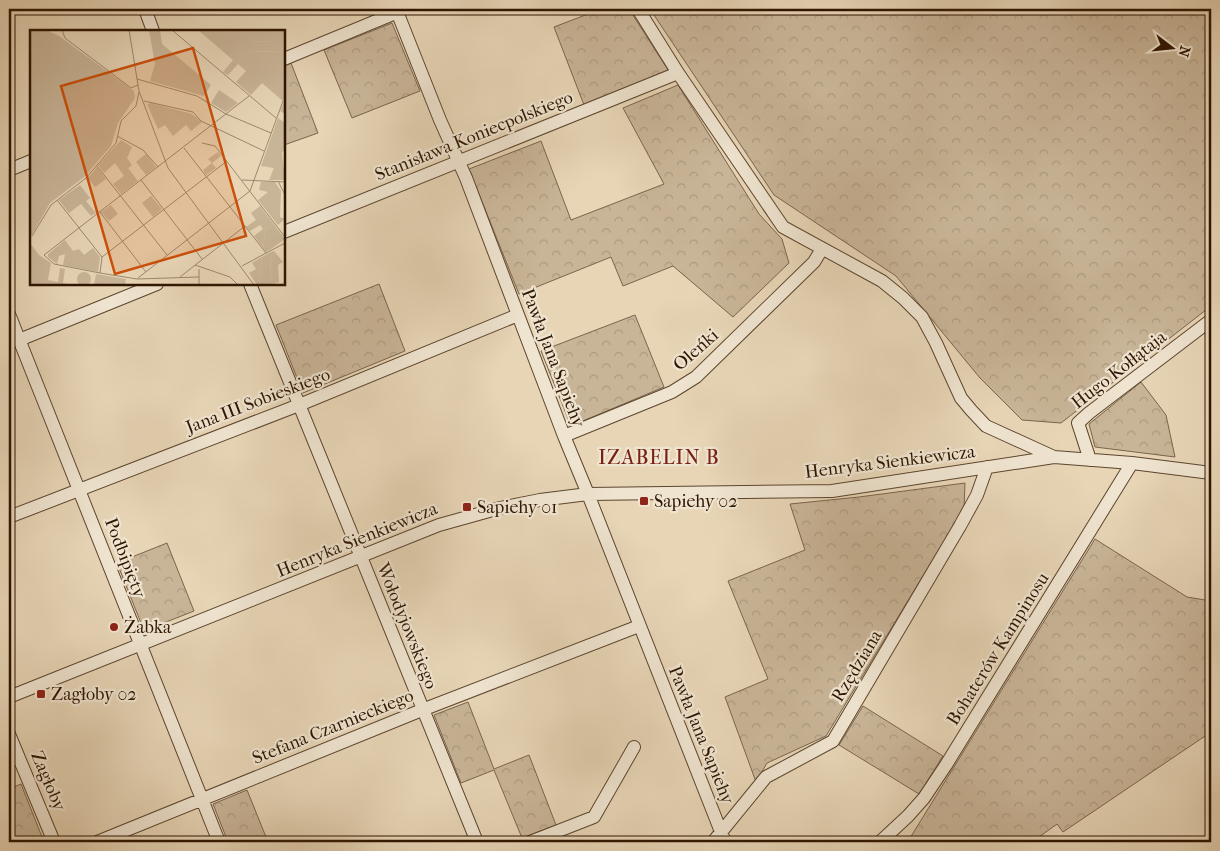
<svg xmlns="http://www.w3.org/2000/svg" width="1220" height="851" viewBox="0 0 1220 851" font-family="'IM FELL French Canon',serif">
<defs>
<pattern id="forest-crowns" width="20" height="18" patternUnits="userSpaceOnUse" patternTransform="scale(1.25)"><rect width="20" height="18" fill="#c8b497"/><path d="M2 6a3 3 0 1 1 6 0M12 15a3 3 0 1 1 6 0" fill="none" stroke="#ac9a80"/></pattern>
</defs>
<rect width="100%" height="100%" fill="#e7d5b6"/>
<filter id="stains"><feTurbulence type="fractalNoise" baseFrequency=".004" numOctaves="4"/><feColorMatrix values="0 0 0 0 .2 0 0 0 0 .09 0 0 0 0 .02 0 0 0 .5 -.17"/></filter>
<radialGradient id="worn" r=".72"><stop offset=".6" stop-color="#630" stop-opacity="0"/><stop offset="1" stop-color="#630" stop-opacity=".3"/></radialGradient>
<path fill="url(#forest-crowns)" stroke="#7b644c" d="M601,9H629L668,70L584,105L554,27Z
M650,9H1211V306L1061,423L1022,420L980,378L896,276L774,195Z
M392,23L420,91L352,118L324,50Z
M291,63L318,133L284,145V66Z
M678,85L759,214L782,239L789,263L733,317L673,266L623,286L611,257L519,294L469,169L541,141L571,220L664,184L623,108Z
M379,284L405,351L303,393L276,325Z
M635,315L664,387L571,426L541,351Z
M1141,382L1166,415L1175,457L1095,447L1089,424Z
M965,483L964,508L826,736L767,763L756,782L725,697L768,679L728,581L805,550L790,504L859,497Z
M1095,539L1187,597L1211,601V732L1063,832L1057,824L1032,842H914L910,838Z
M167,543L194,611L151,628L141,623L117,563Z
M468,702L494,769L529,755L556,825L522,838L494,770L461,783L434,715Z
M863,706L943,756L919,794L839,745Z
M21,784L44,842H9V789Z
M247,790L268,842H228L213,804Z"/>
<g fill="none" stroke-linecap="round" stroke-linejoin="round">
<g stroke="#5c452e" stroke-width="14">
<path id="minor" d="M145,9L153,31
M396,9L440,120L466,178L564,436L588,494L725,842
M638,9L678,73L783,227L882,281L903,298L922,317L936,343L961,398L971,410L986,426L1054,457
M284,59L398,12
M9,170L31,161
M284,232L678,73
M250,284L477,842
M9,314L219,842
M19,340L157,284
M564,436L672,392L696,377L814,262L822,249
M1090,460L1078,423L1089,413L1211,320
M9,517L299,405L518,315
M9,697L439,525L500,508L540,500L588,494L832,491L1054,457L1132,463L1211,473
M9,734L54,842
M97,842L422,710L639,626
M530,842L594,817L634,747
M713,842L766,777L833,741L960,526L977,495L987,467
M880,842L908,816L924,798L946,765L1132,463"/>
</g>
<use href="#minor" stroke="#efe4d0" stroke-width="12"/>
</g>
<g fill="#8f2418" stroke="#efe4d0" stroke-width="2">
<rect x="639" y="496" width="10" height="10" rx="2.5"/>
<rect x="462" y="502" width="10" height="10" rx="2.5"/>
<circle cx="114" cy="627" r="5"/>
<rect x="36" y="689" width="10" height="10" rx="2.5"/>
</g>
<g text-anchor="middle" dominant-baseline="central" stroke-width="4.5" stroke-linejoin="round" paint-order="stroke">
<g font-size="18" fill="#2e1500" stroke="#efe4d0">
<text transform="translate(474 136) rotate(-22)">Stanisława Koniecpolskiego</text>
<text transform="translate(696 350) rotate(-41)">Oleńki</text>
<text transform="translate(553 358) rotate(69)">Pawła Jana Sapiehy</text>
<text transform="translate(1119 370) rotate(-38)">Hugo Kołłątaja</text>
<text transform="translate(258 401) rotate(-21)">Jana III Sobieskiego</text>
<text transform="translate(890 462) rotate(-7)">Henryka Sienkiewicza</text>
<text transform="translate(357 540) rotate(-22)">Henryka Sienkiewicza</text>
<text transform="translate(125 558) rotate(69)">Podbipięty</text>
<text transform="translate(407 626) rotate(68)">Wołodyjowskiego</text>
<text transform="translate(998 649) rotate(-58)">Bohaterów Kampinosu</text>
<text transform="translate(857 666) rotate(-59)">Rzędziana</text>
<text transform="translate(333 727) rotate(-22)">Stefana Czarnieckiego</text>
<text transform="translate(701 735) rotate(68)">Pawła Jana Sapiehy</text>
<text transform="translate(48 781) rotate(67)">Zagłoby</text>
</g>
<g font-size="18" fill="#2e1500" stroke="#efe4d0" text-anchor="start">
<text x="654" y="501">Sapiehy 02</text>
<text x="477" y="507">Sapiehy 01</text>
<text x="124" y="627">Żabka</text>
<text x="51" y="694">Zagłoby 02</text>
</g>
<g font-size="20" letter-spacing="1" fill="#7a1f14" stroke="#efe4d0">
<text x="659" y="457">IZABELIN B</text>
</g>
</g>
<g transform="translate(30 30)">
<rect width="255" height="255" fill="#e7d5b6"/>
<path d="M248,88L255,93V118L252,123L255,150H239L244,138L231,136ZM231,152H245L251,161L250,187L255,189L248,195L228,170L238,162L229,160ZM230,176L255,209L241,219V198L236,197L233,218L224,206L233,199L230,195L220,201L216,197L226,190L221,183ZM244,221L253,232L248,235L249,252L240,255L241,222ZM232,227L229,255H227L219,243L226,239L222,233Z" fill="#c8b497"/>
<path d="M0,0H16L29,6L104,61L105,68L88,93L81,116L54,147L20,173L0,208ZM119,0H130L132,14L181,55L174,66L120,51L125,34ZM168,0H245L246,11L214,12L215,22L255,21V84L250,81L254,72L232,53L221,65L206,52L216,41L208,34L198,45L193,42L203,30ZM189,60L208,73L196,82L181,73ZM121,73L162,84L172,92L161,101L156,95L143,106L135,95L128,99L117,74ZM91,110L102,117L97,128L102,135L98,138L108,151L91,164L83,154L94,146L85,133L74,143L68,135ZM188,122L191,126L182,133L186,138L176,145L173,140L182,133L178,129ZM116,124L126,137L116,145L106,132ZM67,137L76,149L65,157L58,148ZM50,155L60,168L56,171L66,183L61,186L51,174L39,183L29,170ZM121,166L132,179L123,187L112,173ZM81,175L88,184L79,191L71,182ZM236,197L241,198V219L236,222L233,218ZM35,210L43,221L49,219L54,225L63,218L70,227L68,242L33,235L35,224L29,226L27,234L18,227V224ZM0,213L9,225L21,233L18,250L28,252L30,238L35,239L33,253L42,255H0ZM241,222L240,255H229L232,227ZM47 249a7 7 0 1 1 14 0a7 7 0 1 1-14 0ZM66,244L96,249L95,255H64Z" fill="#c8b497"/>
<path d="M245,0H255V21L214,22V12L245,11Z" fill="#c8b497"/>
<path fill="none" stroke="#9d886d" stroke-width="1" d="M32,0L35,8L101,58L108,55M32,0H48M99,0L109,61L138,138L224,255M142,0L246,88M107,49L167,66L196,84L241,103M114,71L163,82L171,91L234,121M87,106L113,120L128,137M172,113L185,116L255,207M154,118L236,223M67,136L137,225M111,150L172,229M212,150L255,152M248,151L255,165M27,170L72,227M70,182L116,242M2,206L21,175L56,148L86,113L91,91L106,76L109,62M165,235L200,247L208,255M212,236L255,213M169,239V255M70,243L72,227L197,131M150,247L215,196M169,247L107,249L70,243L24,234L14,225L219,66M108,248L220,161L253,71"/>
<path fill="#cc4f0a" fill-opacity="0.15" stroke="#cc4f0a" stroke-width="2.5" d="M163,18L216,206L85,244L31,56Z"/>
<rect width="255" height="255" fill="none" stroke="#2e1500" stroke-width="2.5"/>
</g>
<rect width="1220" height="851" fill="none" stroke="#e7d5b6" stroke-width="30"/>
<rect x="10" y="10" width="1200" height="831" fill="none" stroke="#2e1500" stroke-width="2.5"/>
<rect x="15" y="15" width="1190" height="821" fill="none" stroke="#2e1500"/>
<g transform="translate(1172 48) rotate(106)" stroke="#efe4d0" stroke-width="4" paint-order="stroke">
<path d="M0-4L9 19L0 12L-9 19Z" fill="#2e1500"/>
<text y="-8" font-size="14" font-weight="bold" text-anchor="middle" fill="#2e1500">N</text>
</g>
<rect width="100%" height="100%" filter="url(#stains)"/>
<rect width="100%" height="100%" fill="url(#worn)"/>
</svg>
